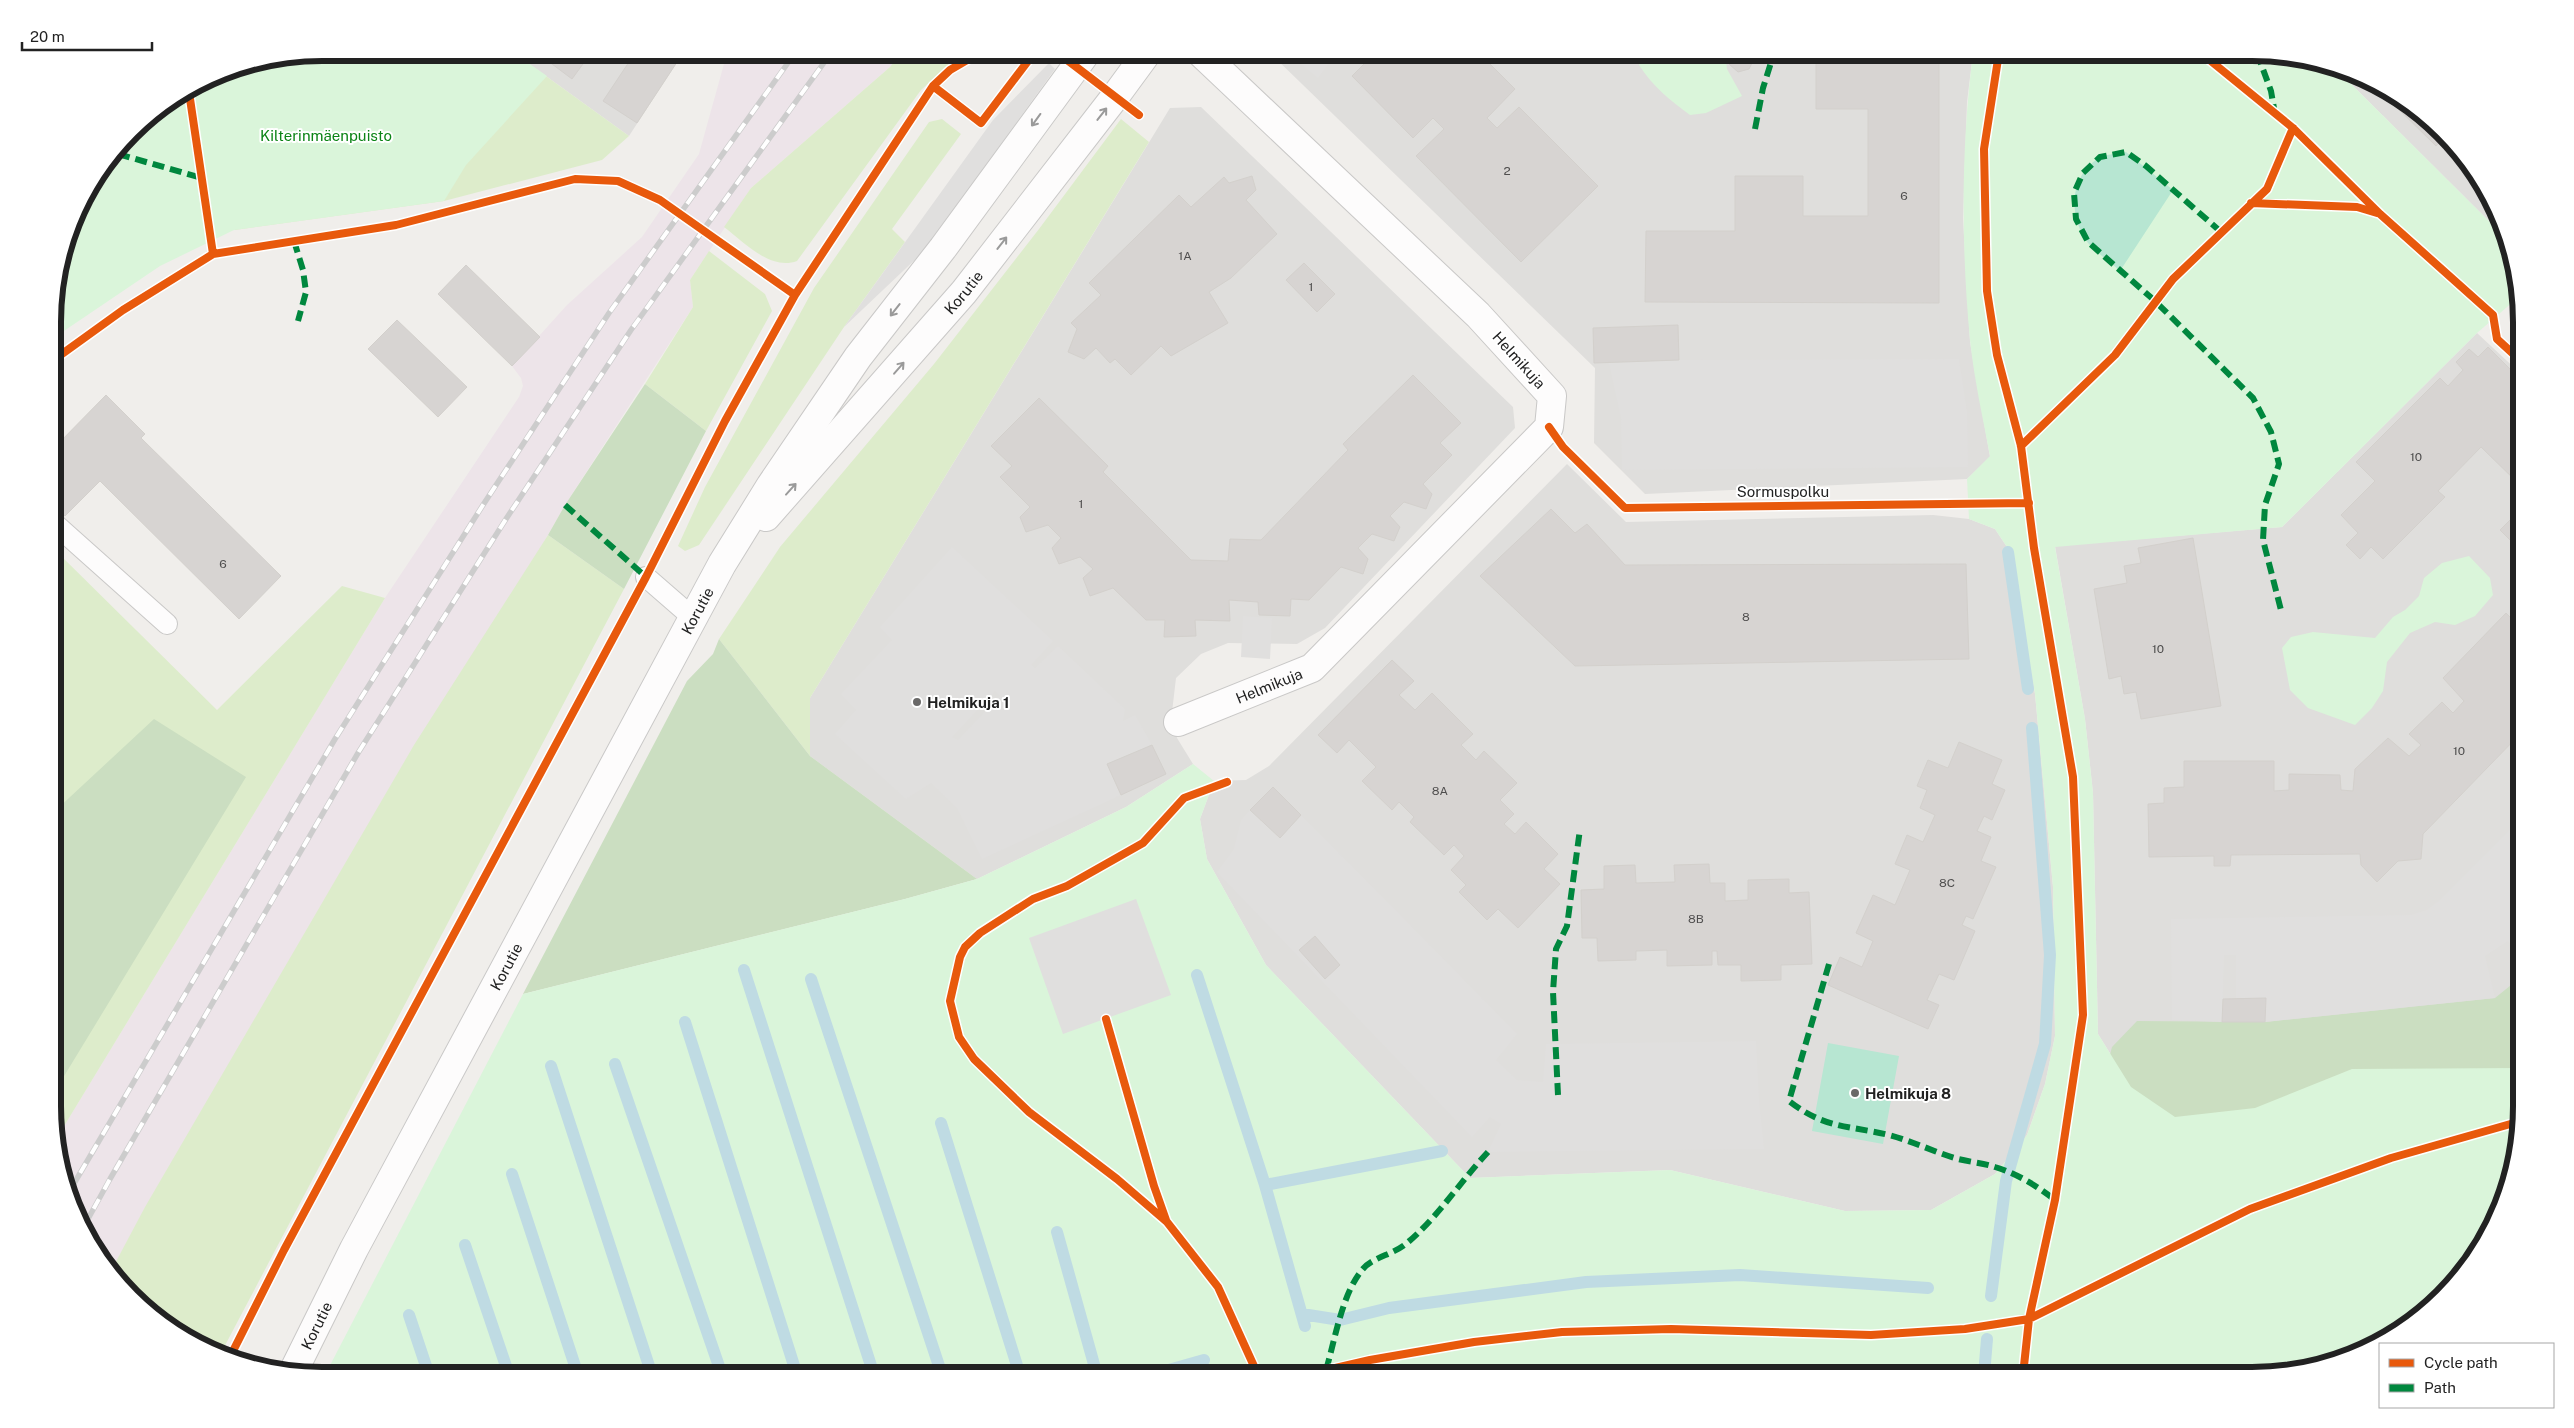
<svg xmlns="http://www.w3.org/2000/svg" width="2574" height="1428" viewBox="0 0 2574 1428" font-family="'Public Sans',sans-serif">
<rect width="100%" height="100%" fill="#f0eeeb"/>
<path fill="#dfdedc" d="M514,53H683L629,136Z
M1270,53H1973L1967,102L1963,218L1970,342L1990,457L1967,479L1645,494L1594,443L1595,368Z
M2334,67L2386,89L2430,120L2476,173L2508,240Z
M1201,107L1513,407L1515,428L1325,628L1297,644L1228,643L1201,654L1176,678L1172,712L1177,738L1193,764L1126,807L977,879L810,756V698L1170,108Z
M2477,333L2521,374V1068L2131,1087L2098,1034L2093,793L2085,719L2055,546L2282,527Z
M1567,464L1626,522L1933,515L1969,519L1995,529L2011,553L2035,694L2053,887L2055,1036L2045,1084L2027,1135L1995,1174L1931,1210L1845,1211L1670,1170L1470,1178L1266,965L1207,859L1200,819L1214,781L1246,780L1269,766Z"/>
<path fill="#ede4e9" d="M727,53H901L890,67L751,188L690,280L693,307L565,505L122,1283L98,1256L73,1209L55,1141L385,598L519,397L523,386L521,378L512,366L567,305L642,237L699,154Z"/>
<path fill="#ddeccb" d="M514,53L629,136L602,160L444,201L235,230L219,73Z
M901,53H961L921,90L797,261C770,271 744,242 724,227L751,188L890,67Z
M942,119L961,134L892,229L905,242L844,327L699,545L685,551L678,546L705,487L814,288L929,122Z
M1121,119L1149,142L810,698V756L719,639L780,547L934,364L1039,229Z
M709,251L765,294L772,311L706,431L645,384L693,307L690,280Z
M548,535L624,589L221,1353C169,1332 147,1312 111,1271L145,1207L414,745Z
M55,550L217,710L342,586L385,598L55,1141Z"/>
<path fill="#cbdec1" d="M645,384L706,431L624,589L548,535L565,505Z
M719,639L810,756L977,879L905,899L523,994L687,681L713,654Z
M154,719L246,777L55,1091V811Z
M2521,977V1105L2084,1153L2112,1047L2137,1021L2265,1022L2495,998Z"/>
<path fill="#daf5da" d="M322,53H514L547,76L466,165L444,201L234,230L160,266L55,337V287L80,203L144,120L219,73Z
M1641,53H1725L1727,69L1742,96L1706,113L1690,115C1670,100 1653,87 1639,65Z
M1973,53H2252L2322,62L2334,67L2508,240L2512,262L2514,301L2477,333L2282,527L2055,547L2085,719L2093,793L2098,1034L2131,1087L2175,1117L2255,1108L2352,1069L2521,1068V1123L2512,1176L2485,1240L2443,1296L2401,1330L2338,1361L2269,1375H325L523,994L905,899L977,879L1126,807L1193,764L1214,781L1200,819L1207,859L1266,965L1470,1178L1670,1170L1845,1211L1931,1210L1995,1174L2027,1135L2045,1084L2055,1036L2053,887L2035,694L2011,553L1995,529L1969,519L1967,479L1990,456C1983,418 1974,379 1970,340C1961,245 1961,147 1973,53Z
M2469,556L2490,578L2493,595L2475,616L2455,625L2435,622L2410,633L2387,662L2383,691L2372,708L2355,725L2308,708L2290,690L2282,648L2291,637L2313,632L2375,638L2393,617L2405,610L2419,596L2424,578L2442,563Z"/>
<path fill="#b7e6d2" d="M2126,152L2173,190L2120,271C2110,262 2097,253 2088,243C2068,217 2069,176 2099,158C2106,154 2118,154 2126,152Z
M1828,1043L1899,1056L1883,1144L1812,1131Z"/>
<path fill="#e0dfde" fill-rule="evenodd" d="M1288,53H1336L1318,78Z
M1049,63L1055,69L922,253L844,327L993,120Z
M1959,359L1967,412L1968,467L1622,470L1621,418L1609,363L1679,360Z
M952,547L1053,641L1031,665L1035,668L1058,646L1125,709L1123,721L1135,715L1152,745L1107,764L1121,795L982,859L957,808L931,783L906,799L835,734L856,710L841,694L892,640L880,627ZM995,691L1000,696L958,740L952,737Z
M1243,616L1272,618L1270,659L1241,657Z
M1250,810L1280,838L1301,815L1410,925L1517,1034L1496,1060L1517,1080L1543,1082L1546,1044L1756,1041L1759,1101L1764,1149L1488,1152L1501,1124L1490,1117L1472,1137L1217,872L1234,849L1241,820Z
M2521,819V955L2508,941L2485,956L2495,998L2265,1022L2266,998L2236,999V955H2224L2222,1022L2172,1020L2171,919L2411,915L2427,910L2439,901Z
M1136,899L1171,995L1063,1034L1029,938Z"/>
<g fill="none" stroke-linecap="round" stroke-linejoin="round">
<path stroke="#bfdbe3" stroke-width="12" d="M2008,552L2028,689
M744,970L874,1375
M1197,975L1265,1185L1305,1326
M811,979L942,1375
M685,1022L797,1375
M615,1064L722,1375
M551,1066L652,1375
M941,1123L1020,1375
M512,1174L578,1375
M1265,1185L1442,1151
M1057,1232L1097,1375
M465,1245L509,1375
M1991,1296L2006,1181L2045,1044L2050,955L2032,728
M1302,1314L1340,1320L1389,1308L1586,1282L1740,1275L1928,1288
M409,1315L429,1375
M1151,1375L1204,1360
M1984,1375L1987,1339"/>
</g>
<path fill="#d7d4d2" stroke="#d3d0cc" d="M541,53H591L572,79L540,55Z
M635,53H683L637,123L603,101Z
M1375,53H1454L1460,58L1466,53H1479L1515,89L1487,118L1497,128L1519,107L1598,186L1521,262L1416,156L1444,129L1433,118L1413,138L1352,76Z
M1730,53H1754L1755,57L1749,69L1738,72L1729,64Z
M1816,53H1939V303L1645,302L1646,231H1735V176H1803V216H1868V109H1816Z
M2372,83L2386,89L2430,120L2445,137L2436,146Z
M1252,176L1256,190L1246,200L1277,234L1231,278L1209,292L1228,323L1171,356L1161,346L1131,375L1115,359L1110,363L1096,348L1084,359L1068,352L1077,329L1071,323L1101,295L1089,283L1179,195L1191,207L1224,177L1229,183Z
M1304,263L1335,294L1317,312L1286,280Z
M466,265L540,337L512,366L438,294Z
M397,320L467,387L438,417L368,349Z
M1678,325L1679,360L1594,363L1593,328Z
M2488,347L2521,380V486L2481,447L2438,491L2445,497L2383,559L2371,547L2360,559L2346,545L2358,533L2341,515L2375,481L2356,462L2440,378L2448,386L2463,370L2456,362L2469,349L2478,357Z
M1413,375L1461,423L1440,443L1452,455L1423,484L1432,494L1426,509L1404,502L1390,516L1400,527L1394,541L1372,534L1358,548L1368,559L1363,574L1341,567L1309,600L1291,599L1290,616L1259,615L1258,602L1229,600L1230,621L1195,620L1196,636L1164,637L1165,620H1146L1113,588L1090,596L1083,578L1093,569L1080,557L1059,564L1052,548L1061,538L1048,525L1026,532L1020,517L1030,507L1000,477L1012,466L991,446L1039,398L1108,466L1103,472L1191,560L1228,561L1230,539L1261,540L1348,450L1343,444Z
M106,395L145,434L141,438L281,576L239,619L100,481L65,516L55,507V447Z
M1551,509L1575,533L1587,524L1625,565L1966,564L1969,659L1575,666L1480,576Z
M2521,509V551L2500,530Z
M2193,538L2221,706L2141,719L2136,692L2124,694L2121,676L2109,679L2094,589L2127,583L2124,566L2141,563L2138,548Z
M2506,613L2521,628V733L2423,834L2421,859L2398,861L2377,882L2361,865L2360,854L2231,855L2230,866H2214V856L2149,857L2148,804L2164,803V788L2184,787V761H2274V791L2289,790V774L2340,775L2341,790L2353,791L2355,769L2388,738L2409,756L2421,745L2409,734L2442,702L2453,713L2464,701L2443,678Z
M1392,660L1414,681L1399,695L1415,710L1432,693L1473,734L1461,745L1476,760L1484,751L1517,783L1500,800L1514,814L1504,824L1515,834L1526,822L1558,854L1544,869L1560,884L1518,928L1498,909L1487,920L1459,892L1466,885L1451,870L1464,856L1454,845L1444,855L1410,822L1414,817L1399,802L1392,810L1362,781L1376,767L1349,740L1337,753L1318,735Z
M1959,742L2002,760L1992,784L2005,790L1992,820L1984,816L1977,831L1991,837L1981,861L1996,867L1973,919L1966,916L1962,925L1975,931L1954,980L1939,974L1927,1000L1939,1005L1928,1029L1828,985L1840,957L1862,967L1873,941L1856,933L1873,895L1895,905L1910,870L1895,864L1907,835L1923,842L1935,815L1920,808L1927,790L1917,786L1928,760L1948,768Z
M1152,745L1166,774L1121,795L1107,764Z
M1273,787L1301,815L1280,838L1250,810Z
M1709,864L1710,883H1725V901L1748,900V880L1789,879V893L1809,892L1812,964L1781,965V980L1741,981V965H1718L1717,951H1712V965L1667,966V950L1636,951V960L1598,961L1597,938H1582L1581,890L1604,889V866L1635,865L1636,883L1675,882L1674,865Z
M1315,936L1340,965L1325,979L1299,950Z
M2266,998L2265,1022H2222L2223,999Z"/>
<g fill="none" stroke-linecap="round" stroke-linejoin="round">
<g stroke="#c9c8c7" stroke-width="22">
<path id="service" d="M55,524L167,624
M646,577L692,617"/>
</g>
<g stroke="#c9c8c7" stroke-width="30">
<g id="minor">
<path id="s1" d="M1178,722L1312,668L1549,427L1552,396L1478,315L1201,53"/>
</g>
</g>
<g stroke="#c9c8c7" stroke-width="30">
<g id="tertiary">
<path id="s2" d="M766,517L964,292L1114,98L1147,53"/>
<path id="s3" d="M293,1372L354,1249L722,564L771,485L858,357L943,248L1086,53"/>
</g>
</g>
<use href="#service" stroke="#fdfcfc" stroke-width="20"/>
<use href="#minor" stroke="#fdfcfc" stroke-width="28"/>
<use href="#tertiary" stroke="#fdfcfc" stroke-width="28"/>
<g stroke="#ccc" stroke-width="5.5">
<path id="rail" d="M69,1192L335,739L483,505L609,313L795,53
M83,1228L110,1179L358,753L506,519L631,330L831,53"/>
</g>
<use href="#rail" stroke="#fff" stroke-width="4" stroke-dasharray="11" stroke-linecap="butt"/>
<path stroke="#00873e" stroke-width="6" stroke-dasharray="12 6" stroke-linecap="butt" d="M2257,53L2271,91L2275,114
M1755,129L1763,88L1774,53
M118,154L202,178
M2221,232L2146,166L2126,152L2100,157L2083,173L2074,193L2076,219L2088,242L2155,301L2253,398L2271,432L2279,464L2265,505L2263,540L2282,614
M294,241L303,270L306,292L298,321
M565,505L646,577
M1829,964L1789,1101C1825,1129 1847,1125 1889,1135C1912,1141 1934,1152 1958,1159C1970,1162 1983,1163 1995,1167C2018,1174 2037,1186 2055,1200
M1558,1095L1553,992L1556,949L1567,926L1580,829
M1326,1370C1335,1340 1342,1294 1362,1270C1372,1257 1393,1255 1407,1243C1438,1217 1460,1182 1488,1152"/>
<g stroke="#fff" stroke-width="11">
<path id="cycleway" d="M1058,53L1139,115
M1999,53L1984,149L1987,291L1997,355L2021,446L2034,548L2073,777L2083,1015L2055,1200L2029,1319L2023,1375
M2201,53L2293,128L2380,214L2493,315L2497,339L2521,361
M933,86L981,123L1034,53
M189,92L213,254
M2251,203L2357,207L2377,213
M55,359L123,310L213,254L396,225L575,179L618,181L660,200L795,295
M1549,427L1563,447L1625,508L2029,503
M2021,446L2115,355L2173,279L2267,189L2293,128
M1227,782L1184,798L1143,843L1067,886L1033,899L980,933L965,947L960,957L950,1001L959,1037L974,1059L1029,1112L1117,1179L1167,1222L1218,1287L1258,1375
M1106,1019L1154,1186L1166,1220
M230,1357L284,1250L646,577L725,421L795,295L933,86L950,70L979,53
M1305,1375L1370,1360L1474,1342L1562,1332L1671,1329L1871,1335L1965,1329L2029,1319L2250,1209L2391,1158L2521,1121"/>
</g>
<use href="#cycleway" stroke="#e8590c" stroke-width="8"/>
</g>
<defs><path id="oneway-shaft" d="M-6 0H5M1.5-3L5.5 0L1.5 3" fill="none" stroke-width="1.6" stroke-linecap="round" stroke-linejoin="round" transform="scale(1.25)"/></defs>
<g stroke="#9a9a9a">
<use href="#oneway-shaft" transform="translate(1102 114) rotate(-52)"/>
<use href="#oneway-shaft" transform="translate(1036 120) rotate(126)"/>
<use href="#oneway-shaft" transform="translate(1002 243) rotate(-52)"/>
<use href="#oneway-shaft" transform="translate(895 310) rotate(128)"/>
<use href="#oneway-shaft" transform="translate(899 368) rotate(-49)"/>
<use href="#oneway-shaft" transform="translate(791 489) rotate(-48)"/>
</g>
<g fill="#6a6968" stroke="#fff" stroke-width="2">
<circle cx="917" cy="702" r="5"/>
<circle cx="1855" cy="1093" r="5"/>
</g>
<g text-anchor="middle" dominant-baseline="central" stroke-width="4" stroke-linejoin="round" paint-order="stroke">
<g font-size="12" fill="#4f4e4e">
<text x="1507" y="171">2</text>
<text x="1904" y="196">6</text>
<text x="1185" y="256">1A</text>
<text x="1311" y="287">1</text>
<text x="2416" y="457">10</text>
<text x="1081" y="504">1</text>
<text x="223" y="564">6</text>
<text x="1746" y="617">8</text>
<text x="2158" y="649">10</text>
<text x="2459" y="751">10</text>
<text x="1440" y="791">8A</text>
<text x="1947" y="883">8C</text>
<text x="1696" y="919">8B</text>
</g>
<g font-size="15" fill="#0c8416" stroke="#fff">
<text x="326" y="135">Kilterinmäenpuisto</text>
</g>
<g font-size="15" fill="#222" stroke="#fff">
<text stroke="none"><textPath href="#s2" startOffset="299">Korutie</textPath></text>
<text transform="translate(1519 360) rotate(48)">Helmikuja</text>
<text x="1783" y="491">Sormuspolku</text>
<text stroke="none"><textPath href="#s3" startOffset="862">Korutie</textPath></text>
<text stroke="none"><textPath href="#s1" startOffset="98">Helmikuja</textPath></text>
<text stroke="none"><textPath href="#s3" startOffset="458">Korutie</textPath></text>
<text stroke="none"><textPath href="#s3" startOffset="52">Korutie</textPath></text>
</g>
<g font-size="15" font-weight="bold" fill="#222" stroke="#fff" text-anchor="start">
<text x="927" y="702">Helmikuja 1</text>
<text x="1865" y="1093">Helmikuja 8</text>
</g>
</g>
<path d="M0 0H2574V1428H0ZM322 61H2252A261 261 0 0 1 2513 322V1106A261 261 0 0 1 2252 1367H322A261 261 0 0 1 61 1106V322A261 261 0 0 1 322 61Z" fill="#fff" fill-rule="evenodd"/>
<path fill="none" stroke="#222" stroke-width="6" d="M322 61H2252A261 261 0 0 1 2513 322V1106A261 261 0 0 1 2252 1367H322A261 261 0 0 1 61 1106V322A261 261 0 0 1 322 61Z"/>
<rect x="2379" y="1343" width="175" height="65" fill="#ffffff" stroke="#a7a7a7"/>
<rect x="2389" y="1359" width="25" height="8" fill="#e8590c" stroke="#a7a7a7"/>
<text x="2424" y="1368" font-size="15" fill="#222222">Cycle path</text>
<rect x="2389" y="1384" width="25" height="8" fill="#00873e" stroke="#a7a7a7"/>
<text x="2424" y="1393" font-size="15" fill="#222222">Path</text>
<path d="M22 42v8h130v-8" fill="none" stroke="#222222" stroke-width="2.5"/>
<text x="30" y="42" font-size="15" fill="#222222" stroke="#ffffff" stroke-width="4" paint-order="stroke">20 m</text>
</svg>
